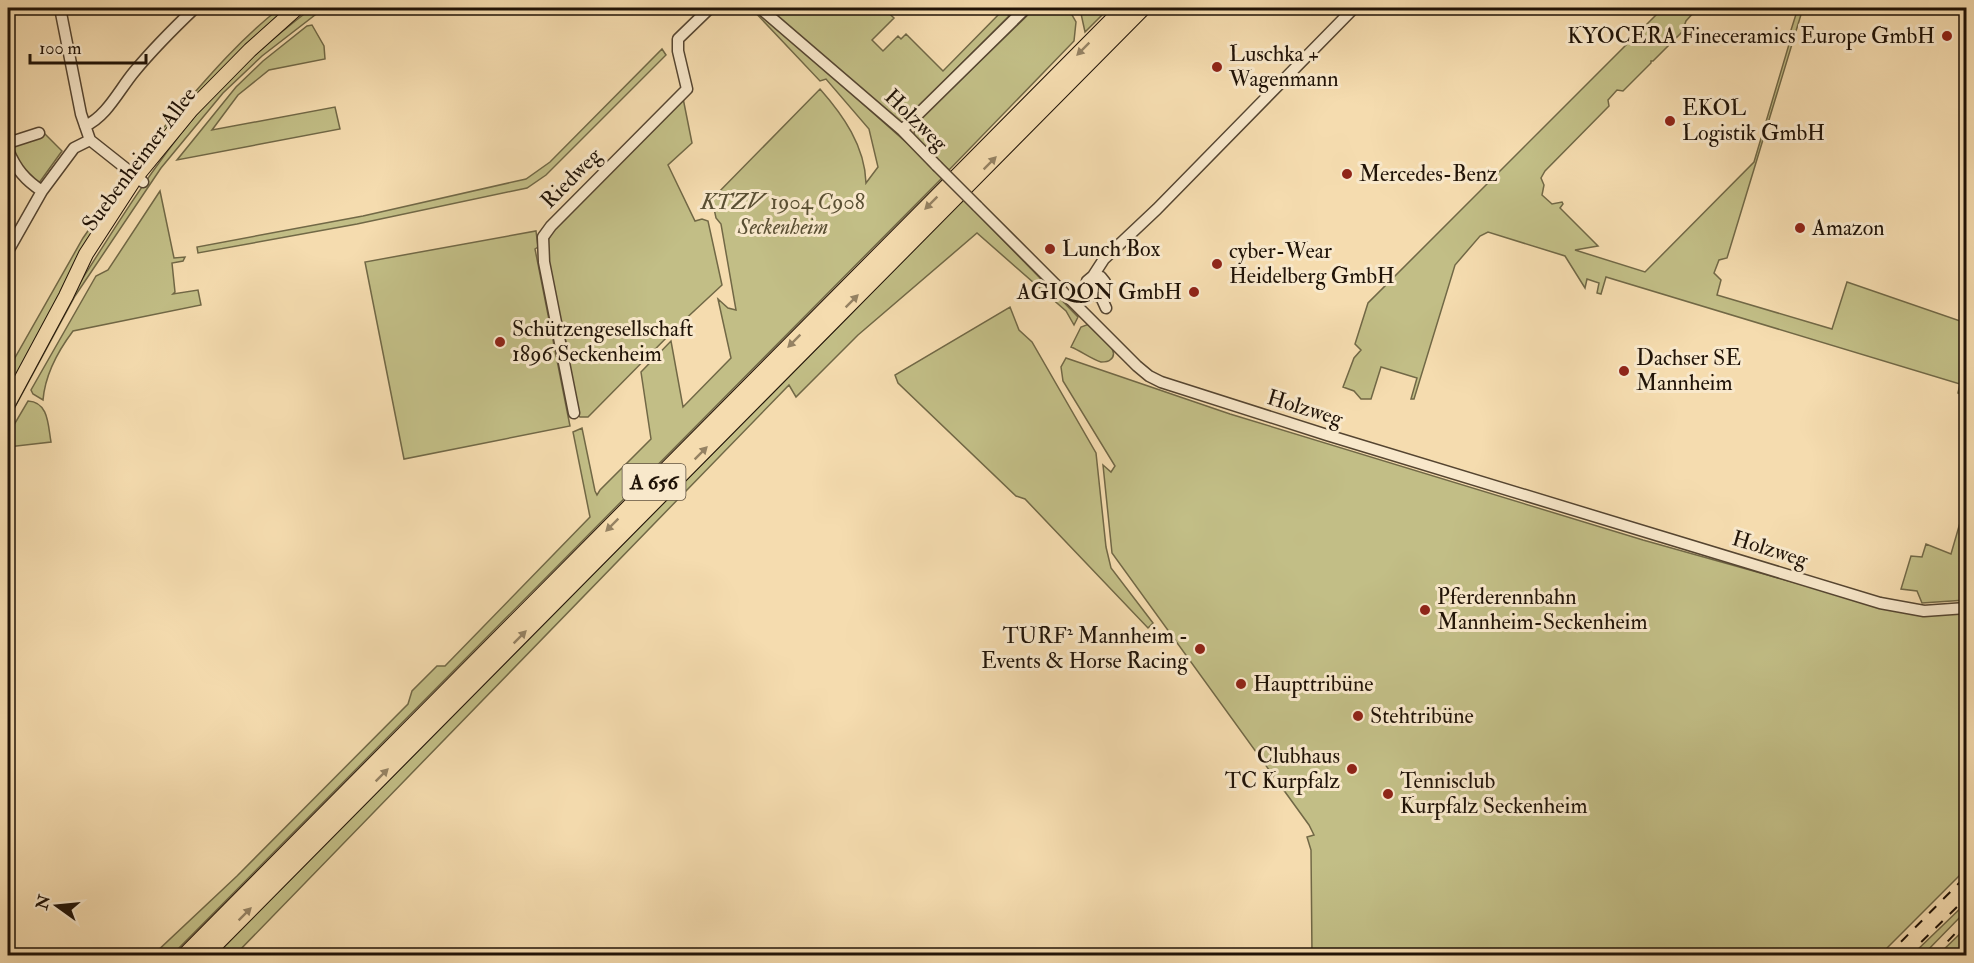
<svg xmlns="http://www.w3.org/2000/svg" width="1974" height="963" viewBox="0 0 1974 963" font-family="'IM FELL Double Pica',serif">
<rect width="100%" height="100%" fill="#f5dcaf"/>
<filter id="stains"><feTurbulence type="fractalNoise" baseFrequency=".00333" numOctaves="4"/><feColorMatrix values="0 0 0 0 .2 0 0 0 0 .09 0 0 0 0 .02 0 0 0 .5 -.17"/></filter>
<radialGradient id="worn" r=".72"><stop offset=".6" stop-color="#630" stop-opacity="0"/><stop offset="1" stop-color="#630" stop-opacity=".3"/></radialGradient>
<path fill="#c2be86" stroke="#716846" stroke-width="1.5" d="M280,8H293L144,157C148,142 164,128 174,116C207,78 240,39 280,8Z
M312,8H324L262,56L223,93L161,168L75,296L8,420V411C30,366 55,323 81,281C117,224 152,168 195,116C229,76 270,40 312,8Z
M751,8L762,14L944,176L172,955L152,956L237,876L408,704L412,691L437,666H445L590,517L573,432L582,428L595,491L597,495L600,490L651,439L641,372L671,341L683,407L731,358L718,299L728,308L736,310L721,224L716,218L712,199L820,89C843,115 865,146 866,183L878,167L869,129L826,79L820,81Z
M766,8H883L894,18L872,40L883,51L898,36L901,39L906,34L943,71L1004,9L1003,8H1008L1005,11L1009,16L901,124Z
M1035,8H1068L1076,22L1074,41L949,170L915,138L914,133L917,122Z
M1663,8H1706L1701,12L1695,11L1686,21L1682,32L1653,61H1651V63L1623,91L1617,90L1608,100L1609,106L1545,171L1541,178L1544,185L1542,195L1552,204L1562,202L1563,204L1560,208L1598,246L1575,250L1645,272L1754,162L1793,31L1791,30L1798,8H1803L1727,258L1719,260L1714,273L1721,280L1717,295L1832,329L1847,282L1966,323V396L1958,393L1960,384L1606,277L1601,294L1597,293L1599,283L1587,279L1585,288L1565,256L1488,232L1480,236L1455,265L1414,399H1411L1417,378L1381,367L1371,399H1361L1354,391L1343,387L1354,358L1361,350L1355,344L1368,303Z
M1080,9L1106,11L1085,32Z
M312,25L324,46L325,59L269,70L238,95L212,130L335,107L340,129L177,160L236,87L263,61L307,26Z
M662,49L666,55L546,175L527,188L357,224L198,253L197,247L363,216L526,179L550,162Z
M683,98L692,143L668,165L695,221L702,219L708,221L722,285L679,325L591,414L588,417H580L577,414L565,351C568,344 566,338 561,332L548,258L547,242L557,224Z
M45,134L62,151L39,183C24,172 17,161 11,144Z
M125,178V185L8,389V370L83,238Z
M160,191L174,258L185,257L183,261L172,263L175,292L173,294L198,290L201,305L73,331C58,351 45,376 43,400L33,394L31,390L96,276L108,270Z
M962,198L1078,317L1074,325L1066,311L977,233L858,335L796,397L789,385L235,955L215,956L848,317Z
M536,231L538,247L535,249L570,426L404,459L365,262Z
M1010,307L1019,330L1032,342L1096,453L1106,547L1111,568L1153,623L1148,628L1025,499L1016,496L898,383L895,375Z
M1089,324C1096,331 1123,351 1110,360C1108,362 1104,362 1101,362C1091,359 1081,351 1071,347L1081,327Z
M1066,358L1230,414L1643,540L1864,602L1929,609L1966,606V869L1880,955H1312L1311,850L1307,837L1314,835L1309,825L1112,553L1103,465L1111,472L1115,466L1063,381L1061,367Z
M28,401C49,402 48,426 51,442L8,447V435Z
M1966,502V600L1922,603L1917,591L1901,589L1911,556L1922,557L1926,544L1951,554Z
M1966,903V911L1923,955H1912Z
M1966,928V955H1938Z"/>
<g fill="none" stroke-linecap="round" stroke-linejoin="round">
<g stroke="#554531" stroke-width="13">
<path id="minor" d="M60,8L81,114L90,140L143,182
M760,8L902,130L937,166
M85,126C107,116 119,90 134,72C153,49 174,28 195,8
M902,130L1026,8
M8,143L39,133
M8,150C16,169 25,180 42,191
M977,206L1137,366L1149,376L1161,382L1327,435L1880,603L1924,611L1966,608
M8,251L42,191L74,148L90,140
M1093,276L1101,277L1105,282V289L1097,296L1089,293L1086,289L1087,281L1093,276L1104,259L1157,209L1354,8
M1100,295L1106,308
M574,413L544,262L543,237L551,226L687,89L678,51V39L710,8"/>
</g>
<g stroke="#201307" stroke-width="16">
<path id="major" d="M8,404L66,296L86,254L136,177L191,110L250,50L297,8"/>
</g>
<g stroke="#201307" stroke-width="17">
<path id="highway" d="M184,956L1124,8
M204,956L1143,8"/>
</g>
<use href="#minor" stroke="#f8e8cb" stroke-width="10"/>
<use href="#major" stroke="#f5dcaf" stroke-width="14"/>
<use href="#highway" stroke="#f5dcaf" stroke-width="15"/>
<path stroke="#201307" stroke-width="2" stroke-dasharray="10 10" stroke-linecap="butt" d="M1887,956L1966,876
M1907,956L1966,898
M1934,956L1966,922"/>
<g stroke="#554531" stroke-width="13" stroke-linecap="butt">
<path id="minor-bridge" d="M937,166L977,206"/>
</g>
<use href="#minor-bridge" stroke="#f8e8cb" stroke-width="10"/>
</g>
<defs><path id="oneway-solid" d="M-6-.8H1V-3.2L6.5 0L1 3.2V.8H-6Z" transform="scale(1.5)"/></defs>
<g fill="#958263">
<use href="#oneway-solid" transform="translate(1083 49) rotate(135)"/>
<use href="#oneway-solid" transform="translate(990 163) rotate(-45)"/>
<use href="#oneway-solid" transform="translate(931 203) rotate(135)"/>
<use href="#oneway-solid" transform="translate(852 301) rotate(-45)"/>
<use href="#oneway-solid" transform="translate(794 341) rotate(135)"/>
<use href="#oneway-solid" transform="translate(701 453) rotate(-45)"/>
<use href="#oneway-solid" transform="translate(612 525) rotate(135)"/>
<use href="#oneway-solid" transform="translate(520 637) rotate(-45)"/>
<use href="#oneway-solid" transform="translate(382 775) rotate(-45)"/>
<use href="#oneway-solid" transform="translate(245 914) rotate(-45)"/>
</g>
<g fill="#8f2418" stroke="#f8e8cb" stroke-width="2">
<circle cx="1947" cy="36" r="6"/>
<circle cx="1217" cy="67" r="6"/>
<circle cx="1670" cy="121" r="6"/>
<circle cx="1347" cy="174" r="6"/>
<circle cx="1800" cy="228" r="6"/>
<circle cx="1050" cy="249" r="6"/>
<circle cx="1217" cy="264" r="6"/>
<circle cx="1194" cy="292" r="6"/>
<circle cx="500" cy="342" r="6"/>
<circle cx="1624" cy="371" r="6"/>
<circle cx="1425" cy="610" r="6"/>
<circle cx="1200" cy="649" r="6"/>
<circle cx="1241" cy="684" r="6"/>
<circle cx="1358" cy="716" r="6"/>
<circle cx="1352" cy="769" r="6"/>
<circle cx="1388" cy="794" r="6"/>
</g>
<g text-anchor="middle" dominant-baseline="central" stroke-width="6" stroke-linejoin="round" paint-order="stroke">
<rect fill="#f8e8cb" stroke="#615342" stroke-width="1.5" x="622.5" y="464" width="63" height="36" rx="4.5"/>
<g font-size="21" font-weight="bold" fill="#201307">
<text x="654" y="482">A 656</text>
</g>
<g font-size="22" fill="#201307" stroke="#f8e8cb" text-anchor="start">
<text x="1935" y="36" text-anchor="end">KYOCERA Fineceramics Europe GmbH</text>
<text x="1229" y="54">Luschka +<tspan x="1229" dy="25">Wagenmann</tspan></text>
<text x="1682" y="108">EKOL<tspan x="1682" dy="25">Logistik GmbH</tspan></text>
<text x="1359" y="174">Mercedes-Benz</text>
<text x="1812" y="228">Amazon</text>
<text x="1062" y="249">Lunch Box</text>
<text x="1229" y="251">cyber-Wear<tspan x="1229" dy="25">Heidelberg GmbH</tspan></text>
<text x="1182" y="292" text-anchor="end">AGIQON GmbH</text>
<text x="512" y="329">Schützengesellschaft<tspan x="512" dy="25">1896 Seckenheim</tspan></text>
<text x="1636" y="358">Dachser SE<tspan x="1636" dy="25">Mannheim</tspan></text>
<text x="1437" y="597">Pferderennbahn<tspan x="1437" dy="25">Mannheim-Seckenheim</tspan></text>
<text x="1188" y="636" text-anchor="end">TURF² Mannheim -<tspan x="1188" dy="25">Events &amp; Horse Racing</tspan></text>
<text x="1253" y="684">Haupttribüne</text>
<text x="1370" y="716">Stehtribüne</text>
<text x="1340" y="756" text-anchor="end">Clubhaus<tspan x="1340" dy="25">TC Kurpfalz</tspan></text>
<text x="1400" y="781">Tennisclub<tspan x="1400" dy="25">Kurpfalz Seckenheim</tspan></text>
</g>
<g font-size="22" fill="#201307" stroke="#f8e8cb">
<text transform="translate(916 120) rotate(44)">Holzweg</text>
<text transform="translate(139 159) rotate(-53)">Suebenheimer Allee</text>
<text transform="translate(571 178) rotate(-45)">Riedweg</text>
<text transform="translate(1305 408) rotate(17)">Holzweg</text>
<text transform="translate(1770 549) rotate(17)">Holzweg</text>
</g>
<g font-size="22" font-style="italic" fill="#594f33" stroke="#f8e8cb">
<text x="783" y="202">KTZV 1904 C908<tspan x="783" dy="25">Seckenheim</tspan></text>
</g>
</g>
<rect width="1974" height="963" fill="none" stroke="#f5dcaf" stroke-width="30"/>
<rect x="9" y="9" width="1956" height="945" fill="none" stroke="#201307" stroke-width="3"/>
<rect x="15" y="15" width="1944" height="933" fill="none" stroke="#201307" stroke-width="1.5"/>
<g transform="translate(57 906) rotate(285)" stroke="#f8e8cb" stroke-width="4.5" paint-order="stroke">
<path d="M0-4.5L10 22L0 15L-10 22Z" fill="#201307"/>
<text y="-9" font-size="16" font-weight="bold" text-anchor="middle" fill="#201307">N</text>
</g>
<path d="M30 54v9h116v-9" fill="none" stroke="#201307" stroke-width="3"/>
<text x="39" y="54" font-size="18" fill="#201307" stroke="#f8e8cb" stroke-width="4.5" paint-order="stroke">100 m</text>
<rect width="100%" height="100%" filter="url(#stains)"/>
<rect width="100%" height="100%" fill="url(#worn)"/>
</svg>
